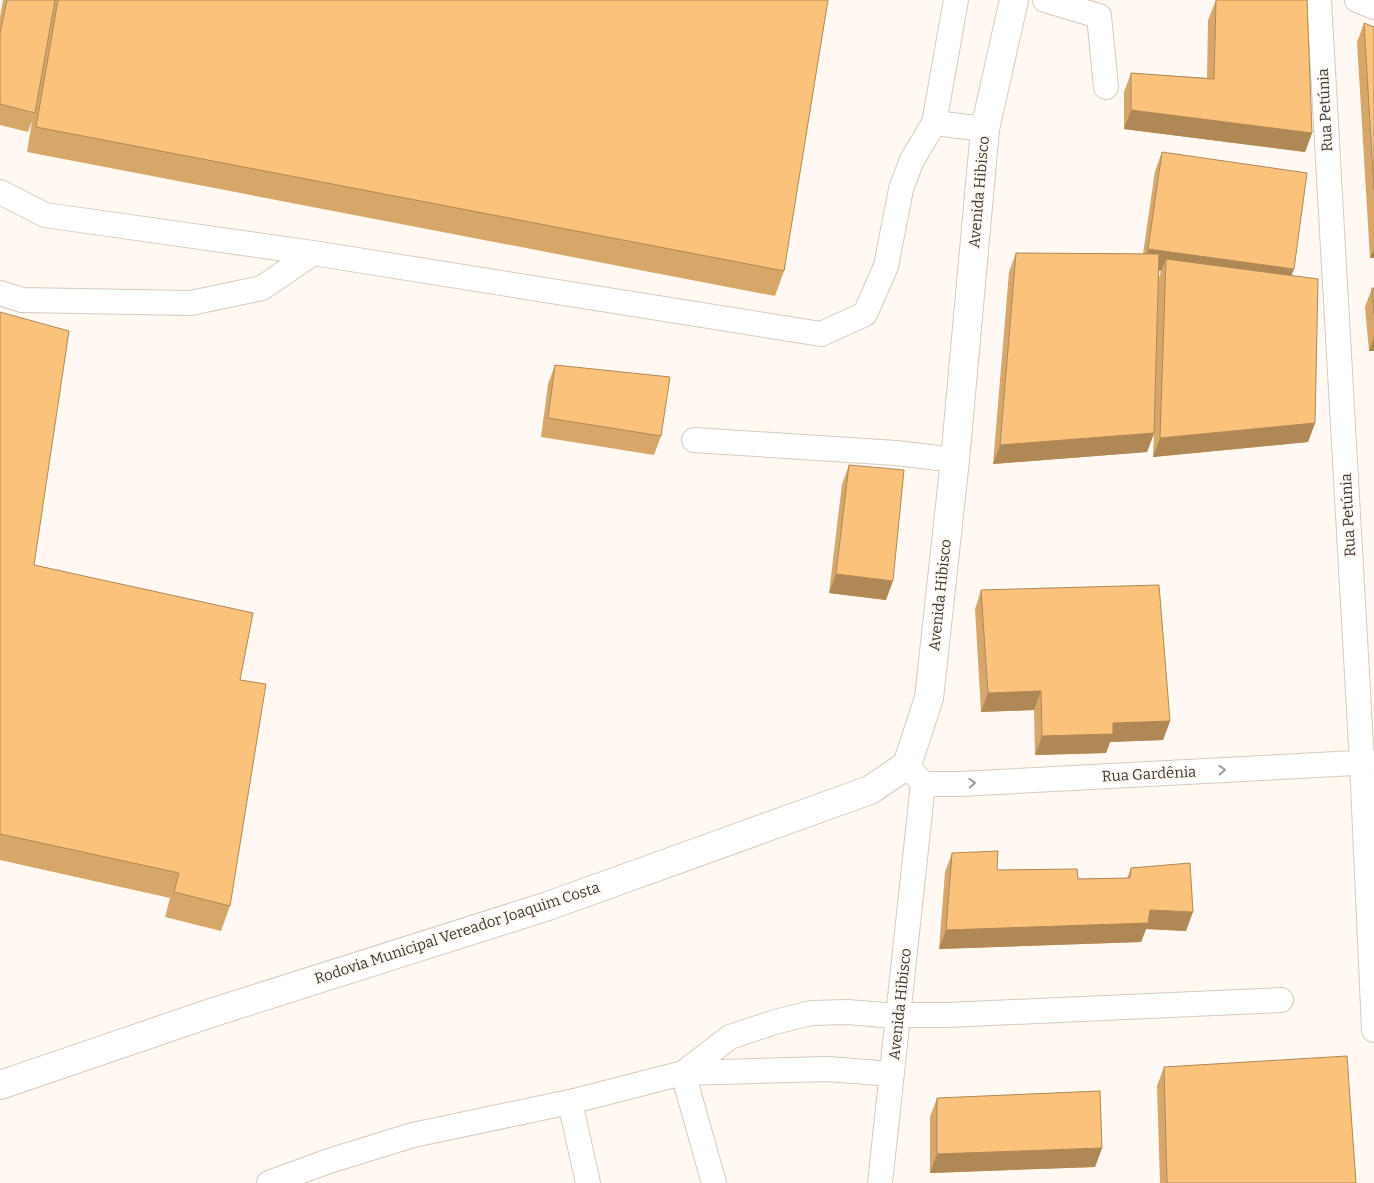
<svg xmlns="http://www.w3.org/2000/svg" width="1374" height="1183" viewBox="0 0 1374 1183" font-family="Bitter,serif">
<rect width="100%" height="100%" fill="#fff9f2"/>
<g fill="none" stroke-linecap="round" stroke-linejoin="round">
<g stroke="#d5cbc0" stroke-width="26">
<path id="minor" d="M1045,0L1099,16L1106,87
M1319,0L1362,763L1374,1030
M1357,0L1374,7
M934,123L985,129
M0,192L45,215L313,253L821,334L865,314L886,266L901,189L912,160L934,123L956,0
M0,293L22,300L191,303L262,288L313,253
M694,440L896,453L955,460
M923,784H960L1374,762
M570,1102L588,1183
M269,1183L329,1161L413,1135L570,1102L683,1073L730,1037L775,1022L811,1013L847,1012L884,1015H947L1281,1000
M714,1183L683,1073L828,1069L892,1074
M880,1183L923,784L913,772"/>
</g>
<g stroke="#d5cbc0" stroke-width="30">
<path id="major" d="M0,1085L211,1013L548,906L870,790L907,765L929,698L955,460L985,129L1014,0"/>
</g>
<use href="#minor" stroke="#fff" stroke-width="24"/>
<use href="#major" stroke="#fff" stroke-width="28"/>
</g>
<path fill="#d7a76a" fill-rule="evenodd" d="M3,0H828L784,271L775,296L27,152L32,121L28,132L0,125V17Z
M1216,0L1312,133L1305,152L1124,129V92L1131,73L1207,78L1208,20Z
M1364,23L1374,27V258H1370L1357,42Z
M1162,152L1291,275L1315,423L1308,442L1153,457L1154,434L1147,452L993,464L1009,272L1016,253L1143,254L1155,171ZM1159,270L1161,271L1159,278Z
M1372,288H1374V351H1369L1365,307Z
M0,312L34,565L240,680L230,906L221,931L165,917L170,898L0,860Z
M555,365L661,436L654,455L541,437L548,384Z
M849,465L886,600L829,593L842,484Z
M981,590L1170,721L1163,740L1110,742L1106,753L1035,755L1034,710L981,712L975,609Z
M952,853L997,870L1078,879L1127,878L1131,868L1186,931L1146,929L1141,942L939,949L945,872Z
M1164,1067L1356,1183H1160L1157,1086Z
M937,1098L1102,1148L1095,1167L930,1173V1117Z"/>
<path fill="#af8856" d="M1131,110L1312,133L1305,152L1124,129Z
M1374,248V258H1370Z
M1148,249L1294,269L1287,288L1166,259L1161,271L1141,268Z
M1374,336V351H1369Z
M1315,423L1308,442L1153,457L1160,438Z
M1154,433L1147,452L993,464L1000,445Z
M836,574L893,581L886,600L829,593Z
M1041,691L1034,710L981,712L988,693Z
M1170,721L1163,740L1110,742L1106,753L1035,755L1042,736L1113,723Z
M1150,910L1193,912L1186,931L1146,929L1141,942L939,949L946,930Z
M1102,1148L1095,1167L930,1173L937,1154Z"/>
<path fill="#fac27b" stroke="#af8856" d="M7,0H55L35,113L0,104V34Z
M58,0H828L784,271L36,127Z
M1216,0H1307L1312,133L1131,110V73L1214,79Z
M1364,23L1374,27V189Z
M1162,152L1307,173L1294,269L1148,249Z
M1016,253L1159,254L1154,433L1000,445Z
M1166,259L1318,279L1315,423L1160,438Z
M1372,288H1374V315Z
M0,312L69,331L34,565L253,613L240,680L266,684L230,906L174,892L179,873L0,834Z
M555,365L670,377L661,436L548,418Z
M849,465L904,470L893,581L836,574Z
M1159,585L1170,721L1113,723V734L1042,736L1041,691L988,693L981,590Z
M998,851L997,870L1077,869L1078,879L1130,878L1131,868L1190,863L1193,912L1150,910L1148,923L946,930L952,853Z
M1347,1056L1356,1183H1167L1164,1067Z
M1100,1091L1102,1148L937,1154V1098Z"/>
<defs><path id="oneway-chevron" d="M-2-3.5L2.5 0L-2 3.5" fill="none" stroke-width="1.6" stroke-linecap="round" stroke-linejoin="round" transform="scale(1.25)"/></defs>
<g stroke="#9e9c99">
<use href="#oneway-chevron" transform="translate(1222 770) rotate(-3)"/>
<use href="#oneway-chevron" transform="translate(972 783) rotate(-3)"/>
</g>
<g text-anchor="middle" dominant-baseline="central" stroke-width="4" stroke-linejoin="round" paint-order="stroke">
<g font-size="15" fill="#3c3833" stroke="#fff9f2">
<text transform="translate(1325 110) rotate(-93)">Rua Petúnia</text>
<text transform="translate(979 192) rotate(-85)">Avenida Hibisco</text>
<text transform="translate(1348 515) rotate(-93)">Rua Petúnia</text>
<text transform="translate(940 595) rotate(-84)">Avenida Hibisco</text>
<text transform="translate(1149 774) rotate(-3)">Rua Gardênia</text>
<text transform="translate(457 933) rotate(-18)">Rodovia Municipal Vereador Joaquim Costa</text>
<text transform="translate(900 1004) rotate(-84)">Avenida Hibisco</text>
</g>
</g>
</svg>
